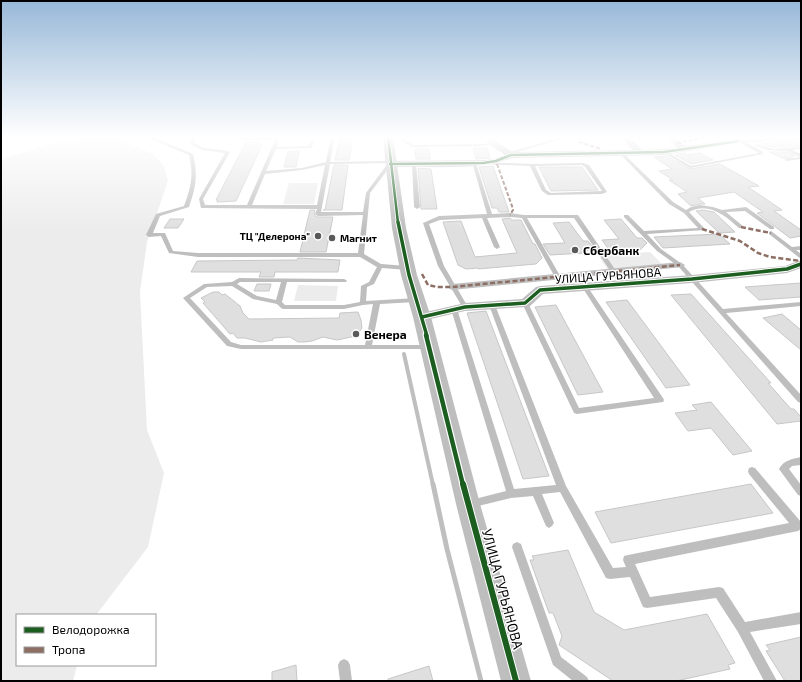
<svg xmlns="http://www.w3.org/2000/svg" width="802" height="682" viewBox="0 0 802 682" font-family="'Exo 2',sans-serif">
<rect width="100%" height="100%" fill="#fff"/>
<path fill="#ececec" d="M99,136H111L153,154L164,166L168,181L147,242L140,292L147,430L164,473L148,547L96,615H17V665H77L73,681H1V159L33,150L47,144Z
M289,183H318L314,204H283Z
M650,252L662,264L608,270L599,256Z
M298,285L338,286L336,301H294Z"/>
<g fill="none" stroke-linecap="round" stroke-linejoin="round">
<path stroke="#bfbfbf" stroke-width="4" d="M404,354L433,485"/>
<path stroke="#bfbfbf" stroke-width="5" d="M433,484L447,549L481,681"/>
</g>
<path fill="#dfdfdf" stroke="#c7c7c7" d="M340,136H353L349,160H335Z
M801,137V146L773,147L763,144Z
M246,142H256L262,145L236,201L217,202L218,200H216Z
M473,148H487L490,158L476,159Z
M415,149H429L430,159H416Z
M299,151L296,167H284L288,152Z
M769,152H787L795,156L785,159Z
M685,153L687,155L700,153L713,160L691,164L675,155Z
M666,156L690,169L720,164L759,186L748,187L782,210L774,211L801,230V236L790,238L757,213L763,212L734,192L698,198L705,204H700L691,206L678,194L687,192L669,180H673L659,171L672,169L654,157Z
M334,165H348L342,210H323H325Z
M493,166L509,212H499L497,208H492L479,167Z
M539,167H582L598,190L551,191Z
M418,168L431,169L437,209H421Z
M310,210H315L314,214L317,217H333L326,252H300Z
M703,210L714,212L735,232L719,233L696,211Z
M510,218L512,220H521L533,244H535L542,258L536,264L478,269V268L466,269L458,265L443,222L461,221L475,257L517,253L502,219Z
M170,219H184L178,228H164Z
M621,219L637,238H642L647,243L640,250L610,251L602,240L619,239L604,220Z
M569,222L583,241H588L592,246L585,253L550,255L543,244L565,243L553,223Z
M719,234L730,244L663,248L654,237Z
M298,258L340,260L338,272H275L274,277H259L261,272H191L197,261L297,260Z
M801,283V297L759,300L745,287Z
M257,284H271L269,291H254Z
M213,292H219L222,295L225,294L240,306L243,313L249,319L339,318L340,313L358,312L361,320L362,328L356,336L337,340L323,337L312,341L304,342H298L290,337L273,338V340L261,342L245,338H237L233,333L230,334L203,303L205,302L201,298Z
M691,294L771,383H768L791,409H794L801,417V421L777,424L671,295Z
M627,300L690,385L666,388L606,302Z
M556,305L603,392L578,395L535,307Z
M486,311L549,476L523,479L467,313Z
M782,314L801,330V350L763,318Z
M711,402L752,451L733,455L711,428L688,431L675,413L697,410L692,405Z
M751,484L773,513L611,543L595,512Z
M568,550L594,612L624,630L707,614L735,663L728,665L730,669L676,681H613L559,645L562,636L553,613H549L530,560H534L532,556Z
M801,637V681H785L766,651L770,650L766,645Z
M296,665L297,681H272V672Z
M429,666L433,681H388V679Z"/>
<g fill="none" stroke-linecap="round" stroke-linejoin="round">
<path fill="#bebebe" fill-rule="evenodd" d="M1,136H5L1,138Z
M130,136L158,137V139L193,154C198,175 196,187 189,207L160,216L153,233H165L173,251L198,253H358L363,215L318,216L315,214L317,209L201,208L199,199L225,153L202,150L193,146L189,142L192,136H196L193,142L204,148L223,150L230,152L203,199L205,205H247L275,140H236L232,136H236L237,138H279L277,147L308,146L311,140L314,141L312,147L310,148L276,149L266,171L302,168L326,162L331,136H335L330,162L392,161V164L370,193L364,254L381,264L407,266L410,268L407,270L382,268L374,284L367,287L366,301L416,298L419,300L416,302L380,304L372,345H428L432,347L431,349H241L227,346L183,298L204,284L232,282L239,278L344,279L346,280L347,281L346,282H287L282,302L285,305H344L360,302L361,286L369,282L377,267L360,257H198L169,253L161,236L149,237L146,235L156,214L184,206C191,187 194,175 189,155L153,140ZM388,163L366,193L363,212H321L330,164ZM325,165L317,205H252L265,174L302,170ZM240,282H281L276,300L257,296L237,284ZM232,286L253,299L277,304L281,308L283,309H344L363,305L373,304L365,345H241L231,342L190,298L207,287Z
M394,136H399L413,145L484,144L493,142L495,143L484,146L412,147Z
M565,136H573L510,154L507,153Z
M780,136H793L758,142H745L762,151L763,154L690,168L662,152L665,151L691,166L759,153L738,142V140H758Z
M757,144L773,149L801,147V149L792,150L801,154V159L786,161V159L800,157L787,151L768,150L756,146V144Z
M620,152H622L673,202L686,210L691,207L700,205L713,207L722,210L746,207L774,227V229H770L745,211L726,212L744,227L743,228H739C726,216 708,201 689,212L704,228V230L647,234L661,249L682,264L723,309L801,302V306L726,313L801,395V403L798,402L678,266L657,251L624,217V215H628L644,231L698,228L684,213L669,204L620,154Z
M472,162L476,163L492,214L510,213L524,215H578L625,284L624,285H620L574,218H527L567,288L564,290L561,288L522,218L510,217L487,218L500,247L497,249L494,247L482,218L440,220L429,224L444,266L468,307L465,309L463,308L438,266L423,223L439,216L487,214Z
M481,162L532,164L583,163L589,165L607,192L602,194L548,195L542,191L530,166L483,164H481ZM582,165L585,167L602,191L551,193L546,190L535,166Z
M412,163L416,164L420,207L417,209L414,207Z
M771,231L792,247L801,246V250H796L801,254V259L769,234V232Z
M585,285L587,286L663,398L664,400L663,402L577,414L574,413L522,303L523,302H527L528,303L579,408L654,398L582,287Z
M492,303L495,305L566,486L613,568L626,567L623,560L624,556L628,555L789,523L749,474L748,471L749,468L752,467L755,468L801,522V529L798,531L635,564L650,597L719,587L723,588L745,622L801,612V624L750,632L777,681H764L738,632L716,598L647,608L643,607L630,577L610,579L606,578L560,492L542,494L554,523L552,526L549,528L546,526L533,496L511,498L470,508L467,507L465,504L467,501L506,491L451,309L454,307L457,309L514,489L556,485L489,305Z
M801,457V465L792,466L789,469L801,485V496L798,495L779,469C784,460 792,459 801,457Z
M517,542L521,544L522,547L561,657L587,677L589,681H573L553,665L512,547L513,544Z
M344,659L348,661L350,665L352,681H340L338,665L340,661Z"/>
<path fill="#bebebe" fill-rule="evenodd" d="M680,262L685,265L683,267L452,290L447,287L452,284Z"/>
<path fill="#bebebe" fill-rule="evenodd" d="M487,136H495L497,142L513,152L633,150L620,136H629L642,150L677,148L666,136H675L685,146L739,139L743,141L739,143L664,155L512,158C478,171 427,166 390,167L386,164L390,161L483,160L494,159L505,155L490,145Z
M801,260V268L787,273L692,283L543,294L530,306L525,307L465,311L422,321L417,320L415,317L417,314L465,303L522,299L536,287L540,286L692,275L785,266Z"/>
<path fill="#bebebe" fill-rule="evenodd" d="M383,136H393L406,228L417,275L431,317L480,504L531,681H501L456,504L413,317L401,275L392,228Z"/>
<path stroke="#8d6e63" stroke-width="2" stroke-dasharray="4 2" stroke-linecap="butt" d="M581,136L579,142L601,149
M677,143L712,136
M497,164L512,206L513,210L510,215"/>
<path stroke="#8d6e63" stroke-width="2.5" stroke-dasharray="5 2.5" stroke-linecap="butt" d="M741,227L771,233
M702,229L740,241L758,253L770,257L801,261
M422,274L428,285L437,287H452L680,265"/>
<g stroke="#fff" stroke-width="4">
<path id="cycleway-far3" d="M388,136L398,223
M390,164L483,163L496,161L511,155L664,152L739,141"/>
</g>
<g stroke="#fff" stroke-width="5.5">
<path id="cycleway-far2" d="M398,222L409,275L427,336
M422,317L465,307L525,303L540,290L692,279L787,269L801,264"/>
</g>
<g stroke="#fff" stroke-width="7">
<path id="cycleway-far1" d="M426,335L463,485"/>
</g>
<g stroke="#fff" stroke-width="8">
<path id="cycleway" d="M463,484L516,681"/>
</g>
<use href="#cycleway-far3" stroke="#1b5e20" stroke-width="2.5"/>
<use href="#cycleway-far2" stroke="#1b5e20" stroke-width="3.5"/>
<use href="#cycleway-far1" stroke="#1b5e20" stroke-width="4.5"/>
<use href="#cycleway" stroke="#1b5e20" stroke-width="6"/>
</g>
<linearGradient id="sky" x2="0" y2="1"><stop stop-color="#97b8d8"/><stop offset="0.59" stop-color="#fff"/><stop offset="1" stop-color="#fff" stop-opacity="0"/></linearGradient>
<rect width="802" height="232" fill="url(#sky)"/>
<g fill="#595959" stroke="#fff" stroke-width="1.5">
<circle cx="318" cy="236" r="4"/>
<circle cx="332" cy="238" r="4"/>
<circle cx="575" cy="250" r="4"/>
<circle cx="356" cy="334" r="4"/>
</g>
<g text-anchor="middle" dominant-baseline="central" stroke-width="3" stroke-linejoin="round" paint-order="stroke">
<g font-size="10" font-weight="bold" fill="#000" stroke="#fff" text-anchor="end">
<text x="310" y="236">ТЦ "Делерона"</text>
<text x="340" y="238" text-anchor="start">Магнит</text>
</g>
<g font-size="12" font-weight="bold" fill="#000" stroke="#fff" text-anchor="start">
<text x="583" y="250">Сбербанк</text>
<text x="364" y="334">Венера</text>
</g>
<g font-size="12" fill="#000" stroke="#fff">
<text transform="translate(608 275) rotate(-4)">УЛИЦА ГУРЬЯНОВА</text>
</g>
<g font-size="14" fill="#000" stroke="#fff">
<text transform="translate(503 589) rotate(75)">УЛИЦА ГУРЬЯНОВА</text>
</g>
</g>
<rect width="802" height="682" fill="none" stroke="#000000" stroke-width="4"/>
<rect x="16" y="614" width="140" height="52" fill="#ffffff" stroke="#999999"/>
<rect x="24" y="627" width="20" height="6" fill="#1b5e20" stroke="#999999"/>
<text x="52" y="634" font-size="12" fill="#000000">Велодорожка</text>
<rect x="24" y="647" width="20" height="6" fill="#8d6e63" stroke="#999999"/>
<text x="52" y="654" font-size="12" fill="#000000">Тропа</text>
</svg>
